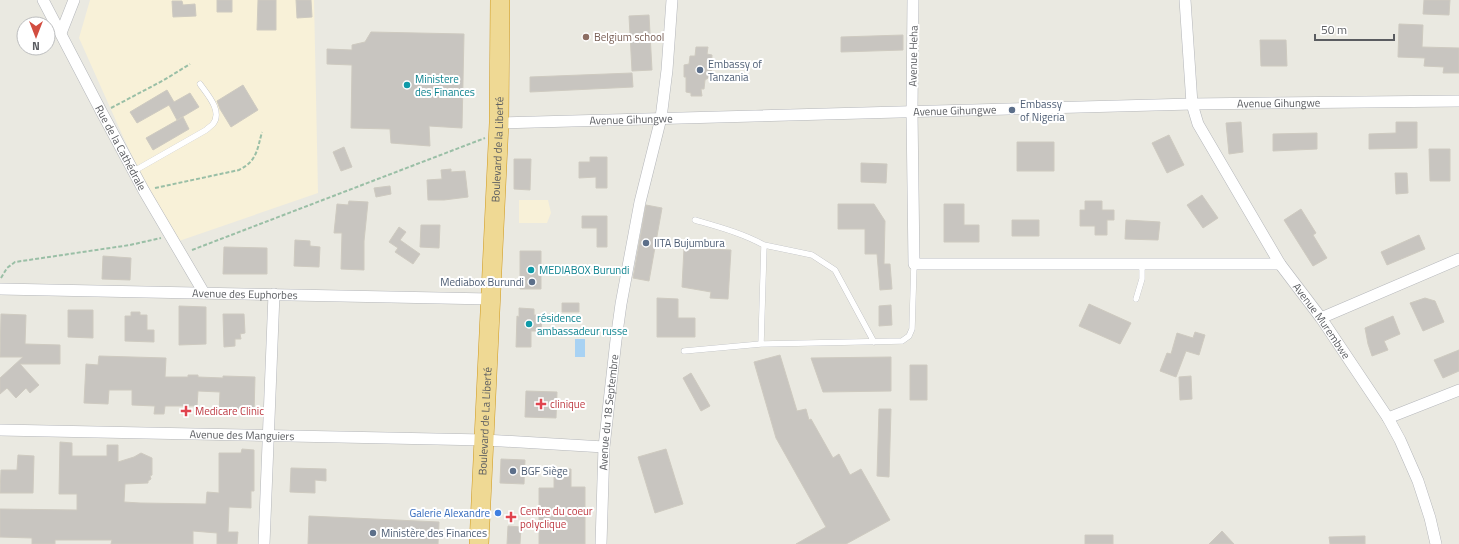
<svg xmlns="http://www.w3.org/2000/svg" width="1459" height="544" viewBox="0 0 1459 544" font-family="'Titillium Web',sans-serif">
<rect width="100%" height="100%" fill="#eae9e1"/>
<path fill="#f8f1d8" d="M90,0H314L318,193L179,241L152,197L125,141L79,38Z
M519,200H548L551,213L547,223H519Z"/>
<path fill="#a8d2f3" d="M575,339H585V357H575Z"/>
<path fill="#c8c5c0" stroke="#cecac0" d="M217,0H232V12H217Z
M258,0H276V30H257Z
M296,0H311L312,17L297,18Z
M1424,0H1450L1449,15L1423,14Z
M172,1H182L183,5L195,4L196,16L173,17Z
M649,15L652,70L632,71L629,16Z
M1399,24L1423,25L1422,47L1459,48V73H1443L1444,67L1424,66L1425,58L1398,57Z
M371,32L464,34L462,128L429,126L430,146L391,143L390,129L351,128L352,65L327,64V49L352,50V45L365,42Z
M903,35V50L841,52V37Z
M1260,40H1286L1287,66H1261Z
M696,47H708L707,54L712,55L711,76L705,80L704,89H701L702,96H691V93L686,92V77H684V65L689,64L690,56H695Z
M632,73L633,87L530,92V77Z
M243,85L258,110L231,127L220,109L217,101Z
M167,90L174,102L190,93L199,107L177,120L169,105L137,123L130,112Z
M183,117L189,129L153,150L146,138Z
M1241,122L1243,152L1229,154L1226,123Z
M1396,122H1417V148L1369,149V134L1396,133Z
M1317,133V149L1273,151V134Z
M1169,135L1184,165L1167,173L1152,143Z
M1017,142H1054V171H1017Z
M344,147L352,167L341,171L333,152Z
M1429,149H1450V181H1430Z
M590,157H607V188H596V177L579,178V162H590Z
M514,159H531L530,190L514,189Z
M861,163L887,164L886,183L861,182Z
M451,169V172L465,171L468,197L444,200H428L427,180L442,179L441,170Z
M1395,173H1407L1408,193L1396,194Z
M390,186L391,194L376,197L374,188Z
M1202,195L1218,218L1203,228L1187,205Z
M349,201L368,202L364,241V270L341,269L342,233H334L337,204L348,205Z
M1085,201H1102V210H1114V220H1107V235H1095V226H1080V210H1085Z
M838,204H874L885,221L884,264H890L892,289L880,290L877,254H865V229H838Z
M944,204H964V225H979V242H944Z
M646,205L662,208L649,281L633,278Z
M1301,209L1316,233L1313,235L1327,258L1313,266L1284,220Z
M582,216H607V247H597V228H582Z
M1012,220H1039V236H1012Z
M1126,220L1160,222L1158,240L1125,239Z
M421,225H440L439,248L420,247Z
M399,227L406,232L400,240L420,254L413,264L395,252L398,248L389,242Z
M1419,235L1425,249L1387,265L1381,252Z
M295,240L310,241V246L320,247L319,267L294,266Z
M224,247L267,248V274H223Z
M684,248L731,250L728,299L710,298L711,292L682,287Z
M520,251H541V289H520Z
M103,256L131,258L130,280L102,279Z
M657,298L678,299V318H695V337H657Z
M1425,298L1435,301L1444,322L1423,331L1410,303Z
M562,303H579V312H562Z
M1089,304L1131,323L1120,344L1079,326Z
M891,305L892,325L879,326V306Z
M179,306L206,307V344L179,345Z
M519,308L534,309V315L542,316L541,331H531V347H516L517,316L519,317Z
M68,310H93V338L68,337Z
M131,312H140V315H147V330H154V342L125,341V316H131Z
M1,314L26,315L25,344L60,345V364H20L39,385L30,393L26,388L16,398L7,388L0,394V378L23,357H0Z
M223,314H244L245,333L240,334L241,339H235V346L224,347Z
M1393,316L1400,334L1384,341L1388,350L1372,356L1368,344L1365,328Z
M1195,332L1205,335L1199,355L1186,351L1176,377L1160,371L1167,353L1171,354L1177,333L1193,338Z
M1459,350V371L1443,378L1434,360Z
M780,355L797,411L806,409L809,420L811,419L833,458L839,454L850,475L861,469L890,520L846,544H796L826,527L776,438L754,362Z
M99,356L166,358L165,377H188V375H198V377L223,378V376L255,377L254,414L219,412L220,392L198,391L197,406H165L164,414H154L155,406L132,405V390H109L108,404L84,403L86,364L98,365Z
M891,357V391L823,392L811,358Z
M910,365H927V400H910Z
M691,373L710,406L701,411L683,378Z
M1191,376L1192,399L1180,400L1179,377Z
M526,391L557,392L556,418L525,417Z
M879,409H891L889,477L877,476Z
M60,442L72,443V456H107V445H118V462L134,457L141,453L152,458V475L150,476L151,479L148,481V483L125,484L124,502L140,503L206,504L207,492L219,493V453H241L242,449L254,450V491H251V508L229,507L228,532H238L237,544H217V533L193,531V544H111L112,540H55V544H32V538L0,537V509L77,510V494H59Z
M666,449L683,504L655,513L638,457Z
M18,455L34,456L33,493H0L1,470H17Z
M501,459L525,460L524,484L500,483Z
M291,468L326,469V481L315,480V493L290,492Z
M554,469H571V487H585V544H539V488H554Z
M309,516L439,522L438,544H308Z
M508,526L521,527L520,544H507Z
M1222,531L1234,544H1209Z
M1085,535H1113V544H1085Z
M1365,536V544H1330L1329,537Z"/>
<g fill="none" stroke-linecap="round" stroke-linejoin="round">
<g stroke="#b4b6ba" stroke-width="6">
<path id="lane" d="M134,171L206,130C208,128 211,126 213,124C223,111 207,94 200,84
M695,220C719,227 742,233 764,245
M1136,299L1142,279V265
M761,344L764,245L812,255L835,270L874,342
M684,351L761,344L902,341L909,336L912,329L914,264"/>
</g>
<g stroke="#b4b6ba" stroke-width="12">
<g id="street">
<path id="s1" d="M43,0L101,111L144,191L204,293"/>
<path d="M913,0L912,112L914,264H1280"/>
<path id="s2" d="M1185,0L1192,104L1198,124L1280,264L1321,318L1388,418L1400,440L1418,481L1430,518L1436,544"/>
<path d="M61,33L74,0"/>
<path id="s3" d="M499,123L1192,104L1459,101"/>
<path id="s4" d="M0,289L490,299"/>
<path d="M1321,318L1459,259"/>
<path d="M1388,418L1459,390"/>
<path id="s5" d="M0,430L485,440L604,447"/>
<path d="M264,544L274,294"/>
<path id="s6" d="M601,544L604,447L616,340L621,304L640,202L661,118L667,70L672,0"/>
</g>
</g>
<g stroke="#cf991c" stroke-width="20">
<g id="highway">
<path id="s7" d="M479,544L499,123L500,0"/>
</g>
</g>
<path stroke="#9abfa6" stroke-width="2" stroke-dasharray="4 2" stroke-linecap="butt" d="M111,108L164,80L190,64
M155,188L239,170C257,161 257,150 262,132
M192,250L485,138
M1,278L7,268L15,262L130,245L161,238"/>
<use href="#lane" stroke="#fff" stroke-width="5.5"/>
<use href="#street" stroke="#fff" stroke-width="11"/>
<use href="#highway" stroke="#efd994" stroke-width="19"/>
</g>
<circle fill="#8d6e63" stroke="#fff" stroke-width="1.5" cx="586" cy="37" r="4"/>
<g fill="#5c6f8a" stroke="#fff" stroke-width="1.5">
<circle cx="700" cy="70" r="4"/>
<circle cx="1012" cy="110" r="4"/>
<circle cx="646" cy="243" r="4"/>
<circle cx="532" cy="282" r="4"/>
<circle cx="513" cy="471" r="4"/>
<circle cx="373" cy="533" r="4"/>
</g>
<g fill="#0f9aa8" stroke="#fff" stroke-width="1.5">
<circle cx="407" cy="85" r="4"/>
<circle cx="531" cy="270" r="4"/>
<circle cx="529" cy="324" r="4"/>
</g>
<g fill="#e0444e" stroke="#fff" stroke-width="1.5">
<path d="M539 398h4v4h4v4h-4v4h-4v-4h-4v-4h4z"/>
<path d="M184 405h4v4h4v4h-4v4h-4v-4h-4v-4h4z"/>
<path d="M509 511h4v4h4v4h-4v4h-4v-4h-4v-4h4z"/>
</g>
<circle fill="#3f7fe0" stroke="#fff" stroke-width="1.5" cx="498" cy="513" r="4"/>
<g text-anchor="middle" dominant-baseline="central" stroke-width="4" stroke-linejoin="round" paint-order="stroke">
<g font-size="11" fill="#785e54" stroke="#fff" text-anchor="start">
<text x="594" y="37">Belgium school</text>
</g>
<g font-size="11" fill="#5a5c60" stroke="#fff">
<text transform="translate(913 56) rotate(-89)">Avenue Heha</text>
<text stroke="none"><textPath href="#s3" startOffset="780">Avenue Gihungwe</textPath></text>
<text stroke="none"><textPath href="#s3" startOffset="456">Avenue Gihungwe</textPath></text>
<text stroke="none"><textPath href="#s3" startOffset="132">Avenue Gihungwe</textPath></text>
<text stroke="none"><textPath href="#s1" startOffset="167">Rue de la Cathédrale</textPath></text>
<text stroke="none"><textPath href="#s7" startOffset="395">Boulevard de la Liberté</textPath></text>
<text stroke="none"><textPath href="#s4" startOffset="245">Avenue des Euphorbes</textPath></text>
<text stroke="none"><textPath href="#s2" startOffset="358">Avenue Murembwe</textPath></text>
<text stroke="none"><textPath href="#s6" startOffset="132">Avenue du 18 Septembre</textPath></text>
<text stroke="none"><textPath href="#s7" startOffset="123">Boulevard de La Liberté</textPath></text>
<text stroke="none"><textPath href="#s5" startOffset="242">Avenue des Manguiers</textPath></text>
</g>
<g font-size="11" fill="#4e5e75" stroke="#fff" text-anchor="start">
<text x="708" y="64">Embassy of<tspan x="708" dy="13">Tanzania</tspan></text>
<text x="1020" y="104">Embassy<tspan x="1020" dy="13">of Nigeria</tspan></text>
<text x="654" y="243">IITA Bujumbura</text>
<text x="524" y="282" text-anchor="end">Mediabox Burundi</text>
<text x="521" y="471">BGF Siège</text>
<text x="381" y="533">Ministère des Finances</text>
</g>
<g font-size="11" fill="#0d838f" stroke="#fff" text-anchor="start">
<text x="415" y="79">Ministere<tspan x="415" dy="13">des Finances</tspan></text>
<text x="539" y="270">MEDIABOX Burundi</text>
<text x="537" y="318">résidence<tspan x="537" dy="13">ambassadeur russe</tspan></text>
</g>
<g font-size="11" fill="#be3a42" stroke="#fff" text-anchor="start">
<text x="550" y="404">clinique</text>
<text x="195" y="411">Medicare Clinic</text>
<text x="520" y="511">Centre du coeur<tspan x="520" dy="13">polyclique</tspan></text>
</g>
<g font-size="11" fill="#366cbe" stroke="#fff" text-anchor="end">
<text x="490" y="513">Galerie Alexandre</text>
</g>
</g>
<g transform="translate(36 36) rotate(180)"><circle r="19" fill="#ffffff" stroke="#bdbebf"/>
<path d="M0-3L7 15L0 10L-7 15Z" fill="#d24d40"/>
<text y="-6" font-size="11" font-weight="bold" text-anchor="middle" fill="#5a5c60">N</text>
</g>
<path d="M1315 34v6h79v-6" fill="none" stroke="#5a5c60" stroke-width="2"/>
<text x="1321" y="34" font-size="12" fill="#5a5c60" stroke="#ffffff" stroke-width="3" paint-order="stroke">50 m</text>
</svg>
